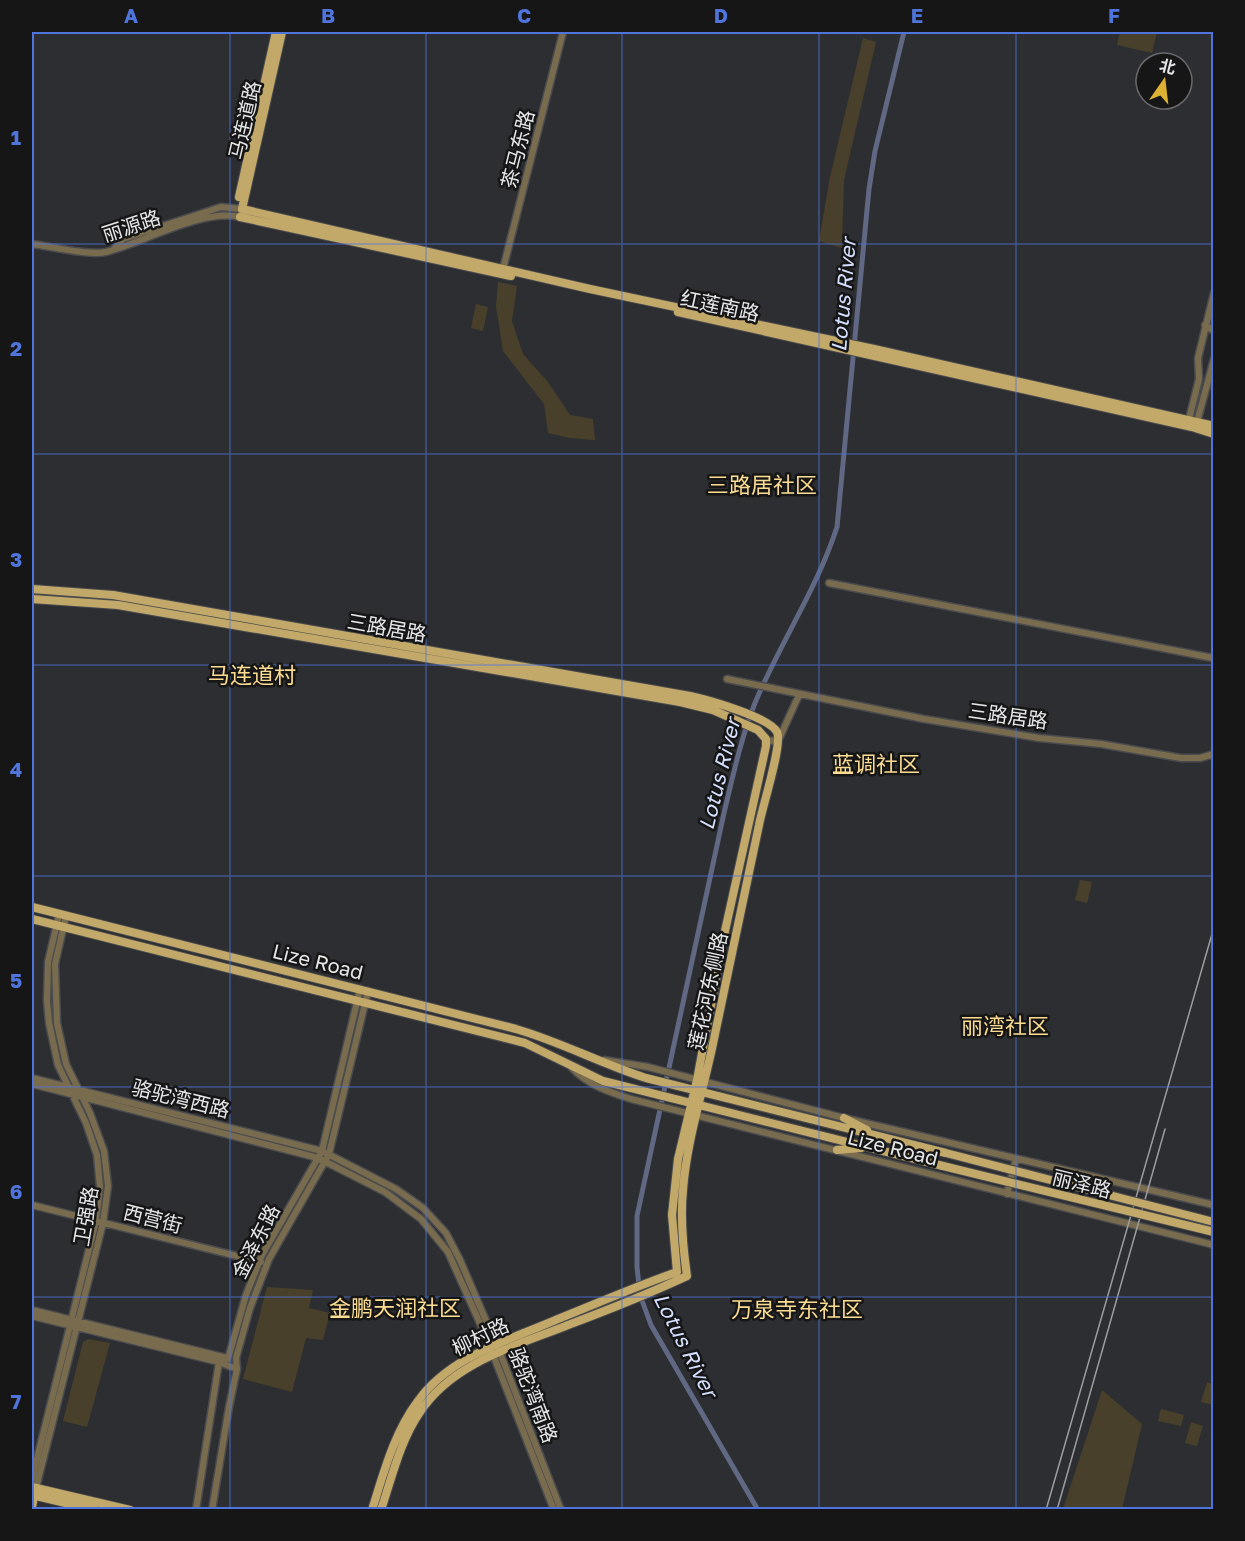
<svg xmlns="http://www.w3.org/2000/svg" width="1245" height="1541" viewBox="0 0 1245 1541" font-family="'Golos Text','Noto Sans SC',sans-serif">
<rect width="100%" height="100%" fill="#2d2e31"/>
<path fill="#48402a" d="M1120,32H1157L1152,53L1117,45Z
M863,38L876,42L844,180L842,248L819,241L830,177Z
M498,282L517,286L512,321L523,354L548,382L570,415L593,419L595,440L570,438L548,433L544,404L503,351L496,306Z
M476,304L488,307L483,331L471,328Z
M1080,880L1092,882L1087,903L1075,900Z
M267,1287L313,1290L309,1308L330,1313L323,1340L306,1338L292,1392L243,1379Z
M88,1339L110,1343L87,1427L63,1421L83,1342Z
M1207,1382L1213,1384V1405L1201,1402Z
M1102,1390L1142,1424L1122,1509H1063Z
M1161,1409L1184,1415L1181,1426L1158,1421Z
M1191,1422L1203,1426L1197,1446L1185,1443Z"/>
<g fill="none" stroke-linecap="round" stroke-linejoin="round">
<path stroke="#606883" stroke-width="5" d="M758,1510L651,1325L640,1295L637,1267V1216L724,813C733,776 741,738 755,703C780,643 817,589 837,527L869,189L875,151L904,32"/>
<g stroke="#4a4b4e" stroke-width="9">
<path id="minor" d="M32,244C49,246 90,256 106,252C143,243 203,208 240,217L242,209L221,207L123,239L114,249
M502,273L563,32
M1214,293L1198,358L1199,379L1189,419L1192,427L1197,422L1214,359
M1205,325L1214,331
M829,583L1213,658
M727,679L924,719L1039,738L1101,744L1181,758H1200L1214,754
M767,742L779,739L799,695
M604,1060L648,1067L844,1118L1214,1205
M572,1068C588,1085 609,1092 631,1099L1214,1245
M32,1078L322,1151L396,1189L423,1208L446,1233L460,1260L502,1358L561,1510
M32,1084L318,1158L385,1192L421,1219L448,1252L487,1339L554,1510
M1007,1194L1016,1159
M32,1205L261,1262
M32,1310L227,1358
M32,1316L219,1362L237,1369
M32,1479L96,1221L100,1187L97,1155L86,1123L58,1065L49,1023L47,1001L48,962L59,915
M36,1488L103,1223L108,1186L104,1151L90,1113L66,1064L57,1023L55,964L66,916
M196,1510L219,1362L228,1359L246,1295L262,1255L322,1151L360,989
M212,1510L229,1407L237,1369L236,1358L250,1308L269,1259L329,1154L368,991"/>
</g>
<g stroke="#4a4b4e" stroke-width="10">
<path id="major" d="M282,32L242,209L590,289L874,349L1214,426
M239,197L276,32
M240,217L511,276
M678,312L1192,427L1214,434
M32,589L113,595L690,696C708,700 769,717 777,732C783,743 762,808 759,825C744,894 730,964 715,1034C705,1086 687,1137 683,1190C680,1219 683,1248 687,1276C648,1294 608,1310 568,1325C516,1346 453,1362 420,1412C400,1441 392,1477 381,1510
M32,599L118,605L680,702L713,710L758,730L766,739V746L725,931L697,1080L678,1159L672,1215L677,1272C637,1286 598,1303 558,1319C510,1340 450,1356 418,1401C394,1433 384,1472 372,1510
M32,907L516,1029C561,1042 602,1064 646,1078L946,1153
M32,919L525,1043L603,1081L943,1166
M844,1118L867,1130
M837,1150L861,1148
M32,1487L130,1510
M32,1495L95,1510
M32,1507L35,1491"/>
</g>
<use href="#minor" stroke="#796c4e" stroke-width="6"/>
<use href="#major" stroke="#c3a969" stroke-width="8"/>
<path stroke="#9c9da0" stroke-width="1.5" d="M1046,1510L1214,927
M1057,1510L1165,1129"/>
<g stroke="#4a4b4e" stroke-width="10" stroke-linecap="butt">
<path id="major-bridge" d="M946,1153L1214,1222
M943,1166L1214,1232"/>
</g>
<use href="#major-bridge" stroke="#c3a969" stroke-width="8"/>
</g>
<path fill="none" stroke="#4f74dc" stroke-width="1.5" stroke-opacity="0.55" d="M230,32V1510M426,32V1510M622,32V1510M819,32V1510M1016,32V1510M32,244H1214M32,454H1214M32,665H1214M32,876H1214M32,1087H1214M32,1297H1214"/>
<g text-anchor="middle" dominant-baseline="central" stroke-width="5" stroke-linejoin="round" paint-order="stroke">
<g font-size="20" fill="#e5e6e8" stroke="#161617">
<text transform="translate(244 120) rotate(-77)">马连道路</text>
<text transform="translate(517 149) rotate(-76)">茶马东路</text>
<text transform="translate(131 225) rotate(-18)">丽源路</text>
<text transform="translate(720 305) rotate(12)">红莲南路</text>
<text transform="translate(387 627) rotate(10)">三路居路</text>
<text transform="translate(1008 715) rotate(8)">三路居路</text>
<text transform="translate(318 961) rotate(14)">Lize Road</text>
<text transform="translate(707 991) rotate(-78)">莲花河东侧路</text>
<text transform="translate(181 1098) rotate(14)">骆驼湾西路</text>
<text transform="translate(893 1147) rotate(14)">Lize Road</text>
<text transform="translate(1082 1183) rotate(14)">丽泽路</text>
<text transform="translate(85 1216) rotate(-80)">卫强路</text>
<text transform="translate(153 1218) rotate(14)">西营街</text>
<text transform="translate(255 1241) rotate(-63)">金泽东路</text>
<text transform="translate(480 1336) rotate(-26)">柳村路</text>
<text transform="translate(534 1395) rotate(69)">骆驼湾南路</text>
</g>
<g font-size="21" font-style="italic" fill="#d5dffe" stroke="#161617">
<text transform="translate(843 295) rotate(-85)">Lotus River</text>
<text transform="translate(719 774) rotate(-76)">Lotus River</text>
<text transform="translate(686 1345) rotate(63)">Lotus River</text>
</g>
<g font-size="22" fill="#fbdc91" stroke="#161617">
<text x="762" y="484">三路居社区</text>
<text x="252" y="674">马连道村</text>
<text x="876" y="763">蓝调社区</text>
<text x="1005" y="1025">丽湾社区</text>
<text x="395" y="1307">金鹏天润社区</text>
<text x="797" y="1308">万泉寺东社区</text>
</g>
</g>
<rect width="1245" height="1541" fill="none" stroke="#161617" stroke-width="66"/>
<g transform="translate(1164 81) rotate(14)"><circle r="28" fill="#161617" stroke="#69696b" stroke-width="1.5"/>
<path d="M0-4.5L10 22L0 15L-10 22Z" fill="#ddb133"/>
<text y="-9" font-size="16" font-weight="bold" text-anchor="middle" fill="#e5e6e8">北</text>
</g>
<rect x="33" y="33" width="1179" height="1475" fill="none" stroke="#4f74dc" stroke-width="2"/>
<g font-size="20" text-anchor="middle" font-weight="bold" fill="#4f74dc">
<text x="131" y="23">A</text>
<text x="328" y="23">B</text>
<text x="524" y="23">C</text>
<text x="721" y="23">D</text>
<text x="917" y="23">E</text>
<text x="1114" y="23">F</text>
<text x="16" y="145">1</text>
<text x="16" y="356">2</text>
<text x="16" y="567">3</text>
<text x="16" y="777">4</text>
<text x="16" y="988">5</text>
<text x="16" y="1199">6</text>
<text x="16" y="1409">7</text>
</g>
</svg>
